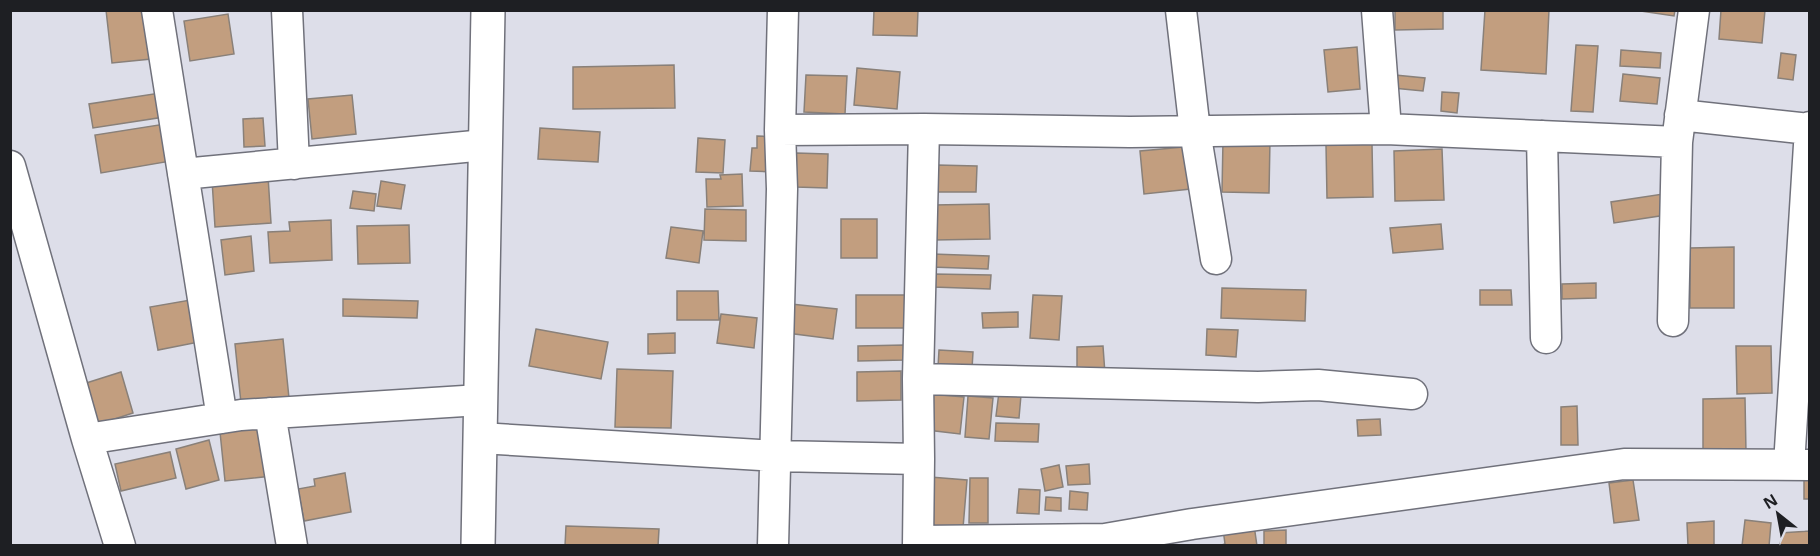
<svg xmlns="http://www.w3.org/2000/svg" width="1820" height="556" viewBox="0 0 1820 556" font-family="'Open Sans',sans-serif">
<rect width="100%" height="100%" fill="#dddee9"/>
<path fill="#c29e7f" stroke="#898079" stroke-width="1.5" d="M106,10H146L151,59L112,63Z
M874,10H918L917,36L873,35Z
M1395,10H1443V29L1395,30Z
M1485,10H1549L1546,74L1481,70Z
M1634,10H1675L1674,16Z
M1721,10H1765L1762,43L1719,39Z
M228,14L234,54L190,61L184,21Z
M1576,45L1598,46L1593,112L1571,111Z
M1357,47L1360,89L1328,92L1324,50Z
M1621,50L1661,53L1660,68L1620,66Z
M1781,53L1796,55L1793,80L1778,78Z
M674,65L675,108L573,109V67Z
M857,68L900,72L897,109L854,105Z
M1623,74L1660,78L1657,104L1620,101Z
M806,75L847,76L845,114L804,112Z
M1395,75L1425,78L1423,91L1393,88Z
M1442,92L1459,93L1457,113L1441,111Z
M160,93L164,117L93,128L89,104Z
M352,95L356,134L312,139L308,99Z
M263,118L265,146L244,147L243,119Z
M165,124L171,161L101,173L95,135Z
M540,128L600,132L598,162L538,159Z
M757,136L778,137L775,172L750,171L752,148H757Z
M698,138L725,140L723,173L696,172Z
M1223,140H1270L1269,193L1222,192Z
M1372,144L1373,197L1327,198L1326,145Z
M1195,146L1200,188L1144,194L1140,151Z
M1442,149L1444,200L1395,201L1394,151Z
M796,153L828,154L827,188L796,187Z
M937,165L977,166L976,192H936Z
M742,174L743,206L707,207L706,179H721L720,175Z
M268,176L271,223L215,227L212,180Z
M381,181L405,185L401,209L377,206Z
M353,191L376,194L374,211L350,208Z
M1663,194L1666,215L1614,223L1611,202Z
M989,204L990,239L934,240V205Z
M705,209L746,210V241L704,240Z
M841,219H877V258H841Z
M331,220L332,260L270,263L268,232L290,231L289,222Z
M1441,224L1443,249L1393,253L1390,228Z
M409,225L410,263L358,264L357,226Z
M671,227L703,231L699,263L666,258Z
M251,236L254,271L225,275L221,240Z
M1734,247V308H1690V248Z
M932,254L989,256L988,269L931,267Z
M933,274L991,275L990,289L933,287Z
M1596,283V298L1562,299V284Z
M1222,288L1306,290L1305,321L1221,318Z
M1480,290H1511L1512,305H1480Z
M677,291H718L719,320H677Z
M856,295H911V328H856Z
M1033,295L1062,296L1059,340L1030,338Z
M196,299L204,341L158,350L150,307Z
M343,299L418,301L417,318L343,316Z
M791,304L837,309L833,339L787,333Z
M1018,312V327L983,328L982,313Z
M721,314L757,318L754,348L717,343Z
M536,329L608,342L601,379L529,366Z
M1207,329L1238,330L1236,357L1206,355Z
M675,333V353L648,354V334Z
M283,339L289,398L241,403L235,344Z
M904,345L905,360L858,361V346Z
M1103,346L1105,374L1077,375V347Z
M1736,346H1771L1772,393L1737,394Z
M939,350L973,352L972,369L938,367Z
M617,369L673,371L671,428L615,427Z
M901,371V400L857,401V372Z
M121,372L133,413L96,425L83,384Z
M999,392L1021,395L1019,418L996,416Z
M931,394L964,397L960,434L927,430Z
M968,396L993,398L989,439L965,437Z
M1745,398L1746,453H1703V399Z
M1577,406L1578,445H1561V407Z
M1380,419L1381,435L1358,436L1357,420Z
M996,423L1039,424L1038,442L995,441Z
M267,427L272,476L225,481L220,432Z
M209,440L219,480L186,489L176,449Z
M170,452L176,478L121,491L115,464Z
M1089,464L1090,484L1068,485L1066,466Z
M1059,465L1063,487L1045,491L1041,469Z
M345,473L351,512L304,521L298,489L315,486L314,479Z
M930,477L967,480L963,528L926,525Z
M1804,477H1810V499H1804Z
M970,478H988V523H969Z
M1633,480L1639,520L1614,523L1609,483Z
M1019,489L1040,490L1039,514L1017,513Z
M1070,491L1088,493L1087,510L1069,509Z
M1046,497L1061,498V511L1045,510Z
M1745,520L1771,523L1769,546H1742Z
M1714,521V546H1688L1687,523Z
M1254,525L1257,546H1218L1225,544L1223,529Z
M566,526L659,529L658,546H565Z
M1286,530V546H1264V531Z
M1810,531V546H1780V533Z"/>
<g fill="none" stroke-linecap="round" stroke-linejoin="round">
<g stroke="#70717b" stroke-width="33">
<path id="minor" d="M157,10L222,418
M287,10L294,164
M1181,10L1195,131L1216,259
M1377,10L1386,129L1677,142
M1680,115L1809,129L1810,127
M780,130L924,129
M1542,136L1546,338
M10,166L87,439L120,546
M183,174L485,145
M1673,321L1677,142L1694,10
M918,379L1258,387L1318,385L1412,394
M270,413L292,546
M480,438L776,456L919,459L918,379L924,129L1130,132L1386,129
M87,439L241,415L480,400
M1789,465L1810,129
M919,541L1105,539L1192,524L1624,464L1810,465
M773,546L782,189L780,130L783,10
M918,546L919,459"/>
</g>
<g stroke="#70717b" stroke-width="36">
<path id="primary" d="M478,546L488,10"/>
</g>
<use href="#minor" stroke="#fff" stroke-width="30"/>
<use href="#primary" stroke="#fff" stroke-width="33"/>
</g>
<rect width="1820" height="556" fill="none" stroke="#1e1f23" stroke-width="24"/>
<g transform="translate(1778 514) rotate(329)" stroke="#dddee9" stroke-width="4.5" paint-order="stroke">
<path d="M0-4.5L10 22L0 15L-10 22Z" fill="#1e1f23"/>
<text y="-9" font-size="16" font-weight="bold" text-anchor="middle" fill="#1e1f23">N</text>
</g>
</svg>
